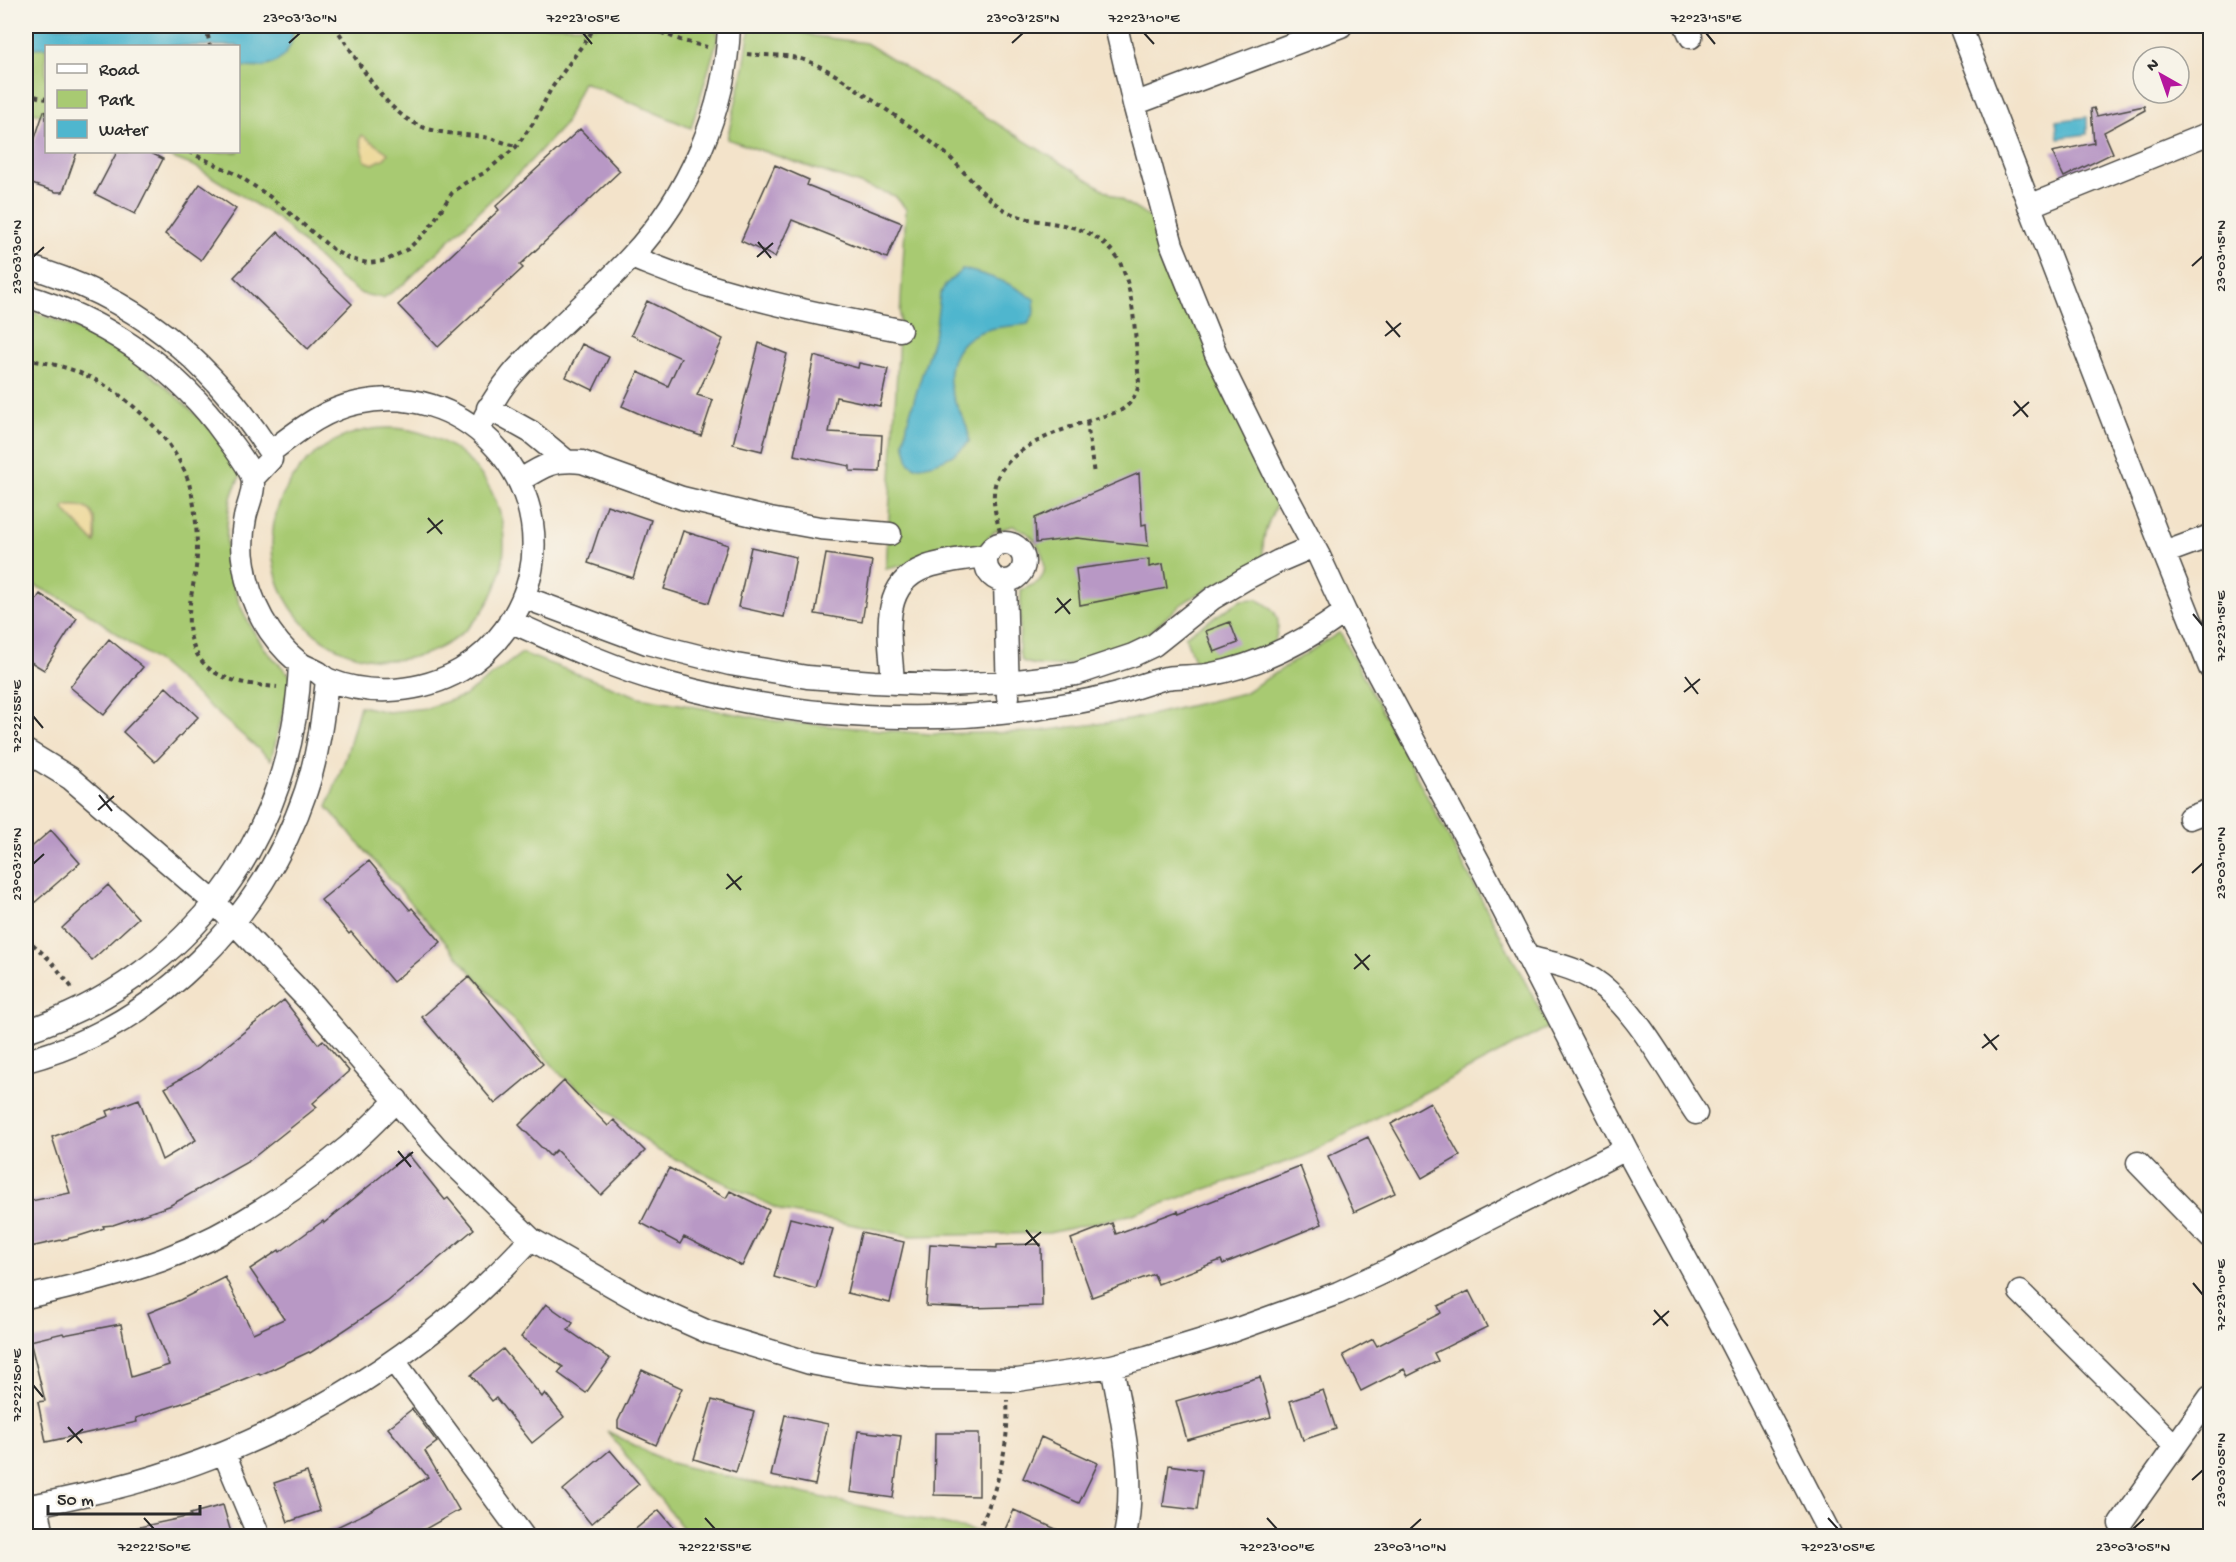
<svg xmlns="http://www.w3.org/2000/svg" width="2236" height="1562" viewBox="0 0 2236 1562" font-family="'Gochi Hand',sans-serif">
<rect width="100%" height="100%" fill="#f7f3e8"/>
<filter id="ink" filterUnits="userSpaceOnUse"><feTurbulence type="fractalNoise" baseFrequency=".0167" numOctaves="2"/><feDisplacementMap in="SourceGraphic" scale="12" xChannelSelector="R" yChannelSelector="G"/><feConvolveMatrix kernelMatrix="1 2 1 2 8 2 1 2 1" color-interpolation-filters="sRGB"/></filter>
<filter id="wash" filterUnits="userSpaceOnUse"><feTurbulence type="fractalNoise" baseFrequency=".008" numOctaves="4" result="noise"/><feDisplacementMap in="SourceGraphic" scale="24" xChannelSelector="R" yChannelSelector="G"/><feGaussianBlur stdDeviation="1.35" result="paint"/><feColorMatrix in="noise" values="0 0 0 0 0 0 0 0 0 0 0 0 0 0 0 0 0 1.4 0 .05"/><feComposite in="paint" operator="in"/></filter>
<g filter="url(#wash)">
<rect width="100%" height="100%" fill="#f3e3ca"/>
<path fill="#a8ca72" stroke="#6a7a4e" stroke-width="1.5" d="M26,26H717L718,38L691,128L583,82L564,125L527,165L405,283L383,298L362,294L340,279L277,218L196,167L157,152H238V46H46V116L26,110Z
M750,26H785L814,36L866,43L1162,225L1279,499C1268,523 1260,536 1264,563C1237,575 1207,587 1182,604C1167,615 1153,632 1136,641C1107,658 1054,674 1022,661L1019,652L1021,590C1026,587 1035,585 1039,581C1052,567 1039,542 1027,533C1023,530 1017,528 1013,526L995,531L978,549L886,569L906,209L895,196L727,139L744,68Z
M26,310C126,339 175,393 246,465C241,476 233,487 231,499C219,552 231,599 261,643C269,656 282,666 292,677L271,760L162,665L82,609L26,581Z
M272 544a116 116 0 1 1 232 0a116 116 0 1 1-232 0Z
M1256,599C1279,609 1283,622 1273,645L1246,654L1195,663L1185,636L1241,600Z
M1340,632L1549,1027L1304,1156L1129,1215L1049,1233L911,1236L782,1211L659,1151L562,1076L327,807L346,757L360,706L388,712L427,708L464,696L522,653L639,697L783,722L930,734L1032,732L1129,720L1244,693Z
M607,1431L667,1462L711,1473L988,1534L987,1536H689Z"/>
<path fill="#eeda9e" stroke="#8c8264" stroke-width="1.5" d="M362,135L388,153L385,158L373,164L365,161L360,139Z
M66,506C97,503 96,518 95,543L66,512L64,509Z"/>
<path fill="#4fb6ce" stroke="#3d707c" stroke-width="1.5" d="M26,26H293C294,60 269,72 239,66L238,46H109L26,48Z
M2087,117V134L2058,138L2056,121Z
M963,269C993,277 1008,281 1034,299L1035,312L1028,324C1016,326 1003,326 991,329C956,336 942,367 954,399C960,414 970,426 969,442C954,458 936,464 915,467L909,462L904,442L908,420L935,332L940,295L945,285Z"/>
<g id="blocks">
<path fill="#b898c5" d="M2144,106L2145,110L2104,132L2113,153L2064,177L2052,152L2094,143L2091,109L2094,108L2097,116Z
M44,111L46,112V152H77L63,192H56L26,182V165Z
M580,129L620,171L520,265L523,268L438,347L398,305L499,210L496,206Z
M117,152H149L163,159L135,214L95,194Z
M775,165L809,180L807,185L902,223L887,258L792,220L775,257L741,241Z
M200,184L236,209L201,260L165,234Z
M278,232L352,304L308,349L234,277Z
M647,301L723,339L697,395L713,400L701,436L647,417L622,406L638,372L668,386L681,358L631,335Z
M759,343L787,354L762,451L733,444Z
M582,344L609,357L593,390L566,377Z
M814,356L858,368L859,363L888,369L880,406L836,397L829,432L882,435L880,472L850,471V466L794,455Z
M1139,473L1142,525L1146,524L1148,546L1077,538L1036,543L1035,518Z
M607,505L651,520L633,578L588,563Z
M683,531L728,545L709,603L664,589Z
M751,547L796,557L784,617L738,607Z
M826,554L872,561L862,622L815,614Z
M1149,559V567L1163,564L1167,588L1080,605L1076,569Z
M40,594L77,618L44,670L26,659V616Z
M1230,622L1238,643L1214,652L1206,631Z
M109,639L143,667L104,715L70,687Z
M166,687L198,717L155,762L123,732Z
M51,830L80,863L33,904L26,895V852Z
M369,861L410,910L412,908L441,942L393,982L351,932L349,934L321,900Z
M108,885L138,918L92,960L62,928Z
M469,977L543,1064L495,1104L422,1017Z
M284,1000L318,1044L323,1040L349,1071L313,1103L317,1107L249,1161L169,1206L113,1225L103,1226L104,1228L79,1236L26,1248V1202L70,1193L52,1137L109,1116L107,1111L139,1099L162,1160L196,1140L165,1088L199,1068Z
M564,1081L608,1126L614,1120L645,1151L601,1195L556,1150L550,1156L519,1125Z
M1430,1102L1460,1156L1422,1178L1391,1124Z
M1368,1137L1395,1193L1354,1212L1328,1156Z
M408,1154L445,1200L448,1198L474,1229L387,1302L310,1353L309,1352L260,1375L259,1373L192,1400L136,1418L137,1422L46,1442L38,1402L45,1401L30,1341L63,1333L64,1335L121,1324L131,1377L169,1365L148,1313L180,1300L225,1277L253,1333L284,1319L250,1269L279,1250L280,1252L323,1221L324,1223Z
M1300,1166L1322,1224L1223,1264L1221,1260L1158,1284L1154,1274L1092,1297L1071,1239L1112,1223L1116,1234L1178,1211L1179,1214Z
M669,1168L726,1198L730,1191L769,1210L742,1266L684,1237L680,1244L641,1223Z
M790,1218L833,1229L816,1289L774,1277Z
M861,1233L904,1242L890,1303L847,1293Z
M930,1244L997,1248V1245L1041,1244L1042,1306L970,1308L926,1306Z
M1469,1291L1487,1327L1434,1353L1438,1361L1408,1376L1404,1369L1361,1391L1343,1355L1373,1339L1377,1346L1441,1313L1438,1306Z
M546,1304L573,1323L568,1330L610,1359L586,1393L558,1373L563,1367L521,1337Z
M503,1349L542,1397L545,1393L564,1417L532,1443L496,1398L492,1401L471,1375Z
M642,1370L682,1388L656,1445L618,1428V1421Z
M1260,1377L1271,1417L1187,1440L1176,1401Z
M1323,1390L1336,1429L1303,1440L1290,1401Z
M712,1400L754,1412L736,1472L694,1459Z
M412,1409L437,1442L425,1451L459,1510L413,1536H318L366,1513L428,1477L388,1428Z
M785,1415L828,1424L815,1485L771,1476Z
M858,1431L901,1436L893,1498L850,1492Z
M935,1433H979V1496L934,1495Z
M1041,1437L1098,1463L1079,1503L1023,1478Z
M610,1450L639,1484L591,1524L563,1490Z
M1169,1465L1202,1470L1197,1510L1163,1506Z
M307,1472L320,1511L288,1522L274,1483Z
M223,1505L232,1536H131L130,1529L191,1516L190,1514Z
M659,1510L681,1536H627Z
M1014,1510L1071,1536H1002Z"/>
</g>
</g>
<g filter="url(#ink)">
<use href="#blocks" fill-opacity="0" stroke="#494743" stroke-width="1.5"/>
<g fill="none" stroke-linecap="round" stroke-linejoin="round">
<g stroke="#494743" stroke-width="25">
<path id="minor" d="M1116,26L1134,104L1172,245L1216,354L1275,474L1319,556L1345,612L1482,868L1626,1149L1718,1318L1831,1536
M1686,26L1691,37
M1960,26L2164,553L2210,668
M1134,104L1341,26
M2029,206L2210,133
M631,257C657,267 683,278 710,286C772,305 836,318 900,330
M26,266C134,296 209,359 270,452
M26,296C99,318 168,362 216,423C225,436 248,463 252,477C256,490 247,506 245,518C242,533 241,550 244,565C249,602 270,639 298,662C304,667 313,669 319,673C324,677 324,678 329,680C371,697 423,692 461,670C495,650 521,614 530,576C553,473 460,379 357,403C323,410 297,432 270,452L271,459L253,478
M488,408L531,432L565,460
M479,431C497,382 532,353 569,318C590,297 612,278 631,257C689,195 726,110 729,26
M519,481C543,466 553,459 582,462L682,498L770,519L820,528L890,534
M986 562a19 19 0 1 1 38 0a19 19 0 1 1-38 0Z
M2164,553L2210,536
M1005,581L1008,697
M523,597L647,643L730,664L807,677L874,682L945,685L1008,682L1076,674L1133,655L1154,645L1213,598L1245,579L1279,561L1314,546
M510,621C563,645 615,669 670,684C797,719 931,727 1061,705C1080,702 1100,698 1118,693C1134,688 1150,682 1166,678C1179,676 1193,677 1207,675C1259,666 1303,643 1345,612
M893,683C891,642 877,586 924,568C943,560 968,559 988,555
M26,751L70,778L215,903L312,1004L436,1147L531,1239L639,1301L708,1332L810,1363L860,1372L926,1379L1017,1380L1112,1366L1147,1357L1232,1331L1338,1293L1392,1268L1626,1149
M2189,818L2210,810
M1527,957C1547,962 1570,966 1589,977C1634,1003 1667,1070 1696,1113
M26,1031C191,977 294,836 300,663
M26,1061C157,1026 263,918 306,791C318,755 323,717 327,680
M2138,1163L2210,1237
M2020,1292L2175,1446
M26,1297C72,1287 117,1276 162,1260C228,1235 290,1195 344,1150C363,1135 380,1116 397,1100
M394,1361L523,1536
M1112,1366C1122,1422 1137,1479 1125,1536
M224,1453L259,1536
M37,1505L43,1536
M26,1506C47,1504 67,1498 88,1494C217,1466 340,1407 442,1324C474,1298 503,1269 531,1239
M2120,1524L2210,1397"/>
</g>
<path stroke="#494743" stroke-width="4" stroke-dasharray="4.5 4.5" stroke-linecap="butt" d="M206,26L210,46
M334,26C360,60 381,112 425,128C446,135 468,134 489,138C498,140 507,144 516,146
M644,26L683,41L707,47
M747,54C763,56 780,54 797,58C823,64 846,82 868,97C894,115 921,133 945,153C964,170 979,192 1000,207C1035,231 1077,213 1112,251C1136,277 1135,346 1139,382C1137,396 1132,403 1120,411C1083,423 995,444 994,493C993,509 998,524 1002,539
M26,94L46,99
M189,152L236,174L269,196L335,251L350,259L368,263L385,261L408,249L428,230L452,193L465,183L484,173L516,147L534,122L551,89L596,26
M26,360C47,362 68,367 87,376C128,394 179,443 190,487C196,508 197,533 197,555C196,586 182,614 193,645C205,681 245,684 277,687
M1087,422L1094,475
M26,938L51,961L73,989
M978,1532C997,1489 1010,1447 1007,1400"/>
<use href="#minor" stroke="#fff" stroke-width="22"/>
</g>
</g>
<path fill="none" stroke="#2b2b2b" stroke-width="2" d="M583,33L592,44M1144,33L1154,44M1706,33L1715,44M289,43L300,33M1012,43L1023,33M758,242L771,258M33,257L44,247M757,257L773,243M2192,266L2203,256M1386,321L1400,337M1385,336L1401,323M2014,401L2028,417M2013,416L2029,402M428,518L442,534M427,533L443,520M1057,598L1070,614M1055,613L1071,599M2193,614L2203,626M1685,677L1698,694M1684,692L1700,679M33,716L43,728M99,795L112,811M98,810L114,796M33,864L44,854M2192,873L2203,863M727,874L741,890M726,889L742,876M1355,954L1369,970M1354,969L1370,955M1984,1034L1997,1050M1982,1048L1999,1035M398,1151L411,1167M396,1166L413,1152M1026,1230L1039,1246M1025,1245L1041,1232M2193,1283L2203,1295M1654,1310L1668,1326M1653,1325L1669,1311M33,1385L43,1397M68,1427L82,1443M67,1442L83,1429M2192,1480L2203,1470M144,1518L154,1529M705,1518L715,1529M1267,1518L1277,1529M1828,1518L1838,1529M1410,1529L1421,1519M2133,1529L2144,1519"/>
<rect width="2236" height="1562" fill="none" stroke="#f7f3e8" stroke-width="66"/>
<rect x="45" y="45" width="195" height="108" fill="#f7f3e8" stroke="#a5a39c" stroke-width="1.5"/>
<rect x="57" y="64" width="30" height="9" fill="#ffffff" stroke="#a5a39c" stroke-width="1.5"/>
<text x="99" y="75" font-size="18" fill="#2b2b2b">Road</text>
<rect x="57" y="90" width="30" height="18" fill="#a8ca72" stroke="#a5a39c" stroke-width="1.5"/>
<text x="99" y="105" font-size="18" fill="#2b2b2b">Park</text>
<rect x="57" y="120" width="30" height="18" fill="#4fb6ce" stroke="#a5a39c" stroke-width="1.5"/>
<text x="99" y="135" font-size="18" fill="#2b2b2b">Water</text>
<g transform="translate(2161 75) rotate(320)"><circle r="28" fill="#f7f3e8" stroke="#a5a39c" stroke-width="1.5"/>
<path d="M0-4.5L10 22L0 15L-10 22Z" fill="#b5179e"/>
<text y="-9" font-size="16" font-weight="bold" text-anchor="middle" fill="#2b2b2b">N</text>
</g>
<path d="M48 1505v9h152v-9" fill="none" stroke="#2b2b2b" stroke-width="3"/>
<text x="57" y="1505" font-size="18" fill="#2b2b2b" stroke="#f7f3e8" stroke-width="4.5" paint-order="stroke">50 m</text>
<rect x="33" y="33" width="2170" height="1496" fill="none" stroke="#2b2b2b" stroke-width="2"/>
<g font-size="15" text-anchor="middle" fill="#2b2b2b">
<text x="300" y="22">23°03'30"N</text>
<text x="583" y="22">72°23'05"E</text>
<text x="1023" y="22">23°03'25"N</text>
<text x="1144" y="22">72°23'10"E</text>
<text x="1706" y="22">72°23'15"E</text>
<text transform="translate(2220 256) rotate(-90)" y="5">23°03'15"N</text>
<text transform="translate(16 257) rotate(-90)" y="5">23°03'30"N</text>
<text transform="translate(2220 626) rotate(-90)" y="5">72°23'15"E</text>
<text transform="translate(16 716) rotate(-90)" y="5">72°22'55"E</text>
<text transform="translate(2220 863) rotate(-90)" y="5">23°03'10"N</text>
<text transform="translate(16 864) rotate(-90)" y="5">23°03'25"N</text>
<text transform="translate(2220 1295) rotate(-90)" y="5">72°23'10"E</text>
<text transform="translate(16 1385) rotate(-90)" y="5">72°22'50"E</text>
<text transform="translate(2220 1470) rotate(-90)" y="5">23°03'05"N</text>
<text x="154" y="1551">72°22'50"E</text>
<text x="715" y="1551">72°22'55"E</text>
<text x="1277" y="1551">72°23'00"E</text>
<text x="1410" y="1551">23°03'10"N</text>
<text x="1838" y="1551">72°23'05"E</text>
<text x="2133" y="1551">23°03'05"N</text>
</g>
</svg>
